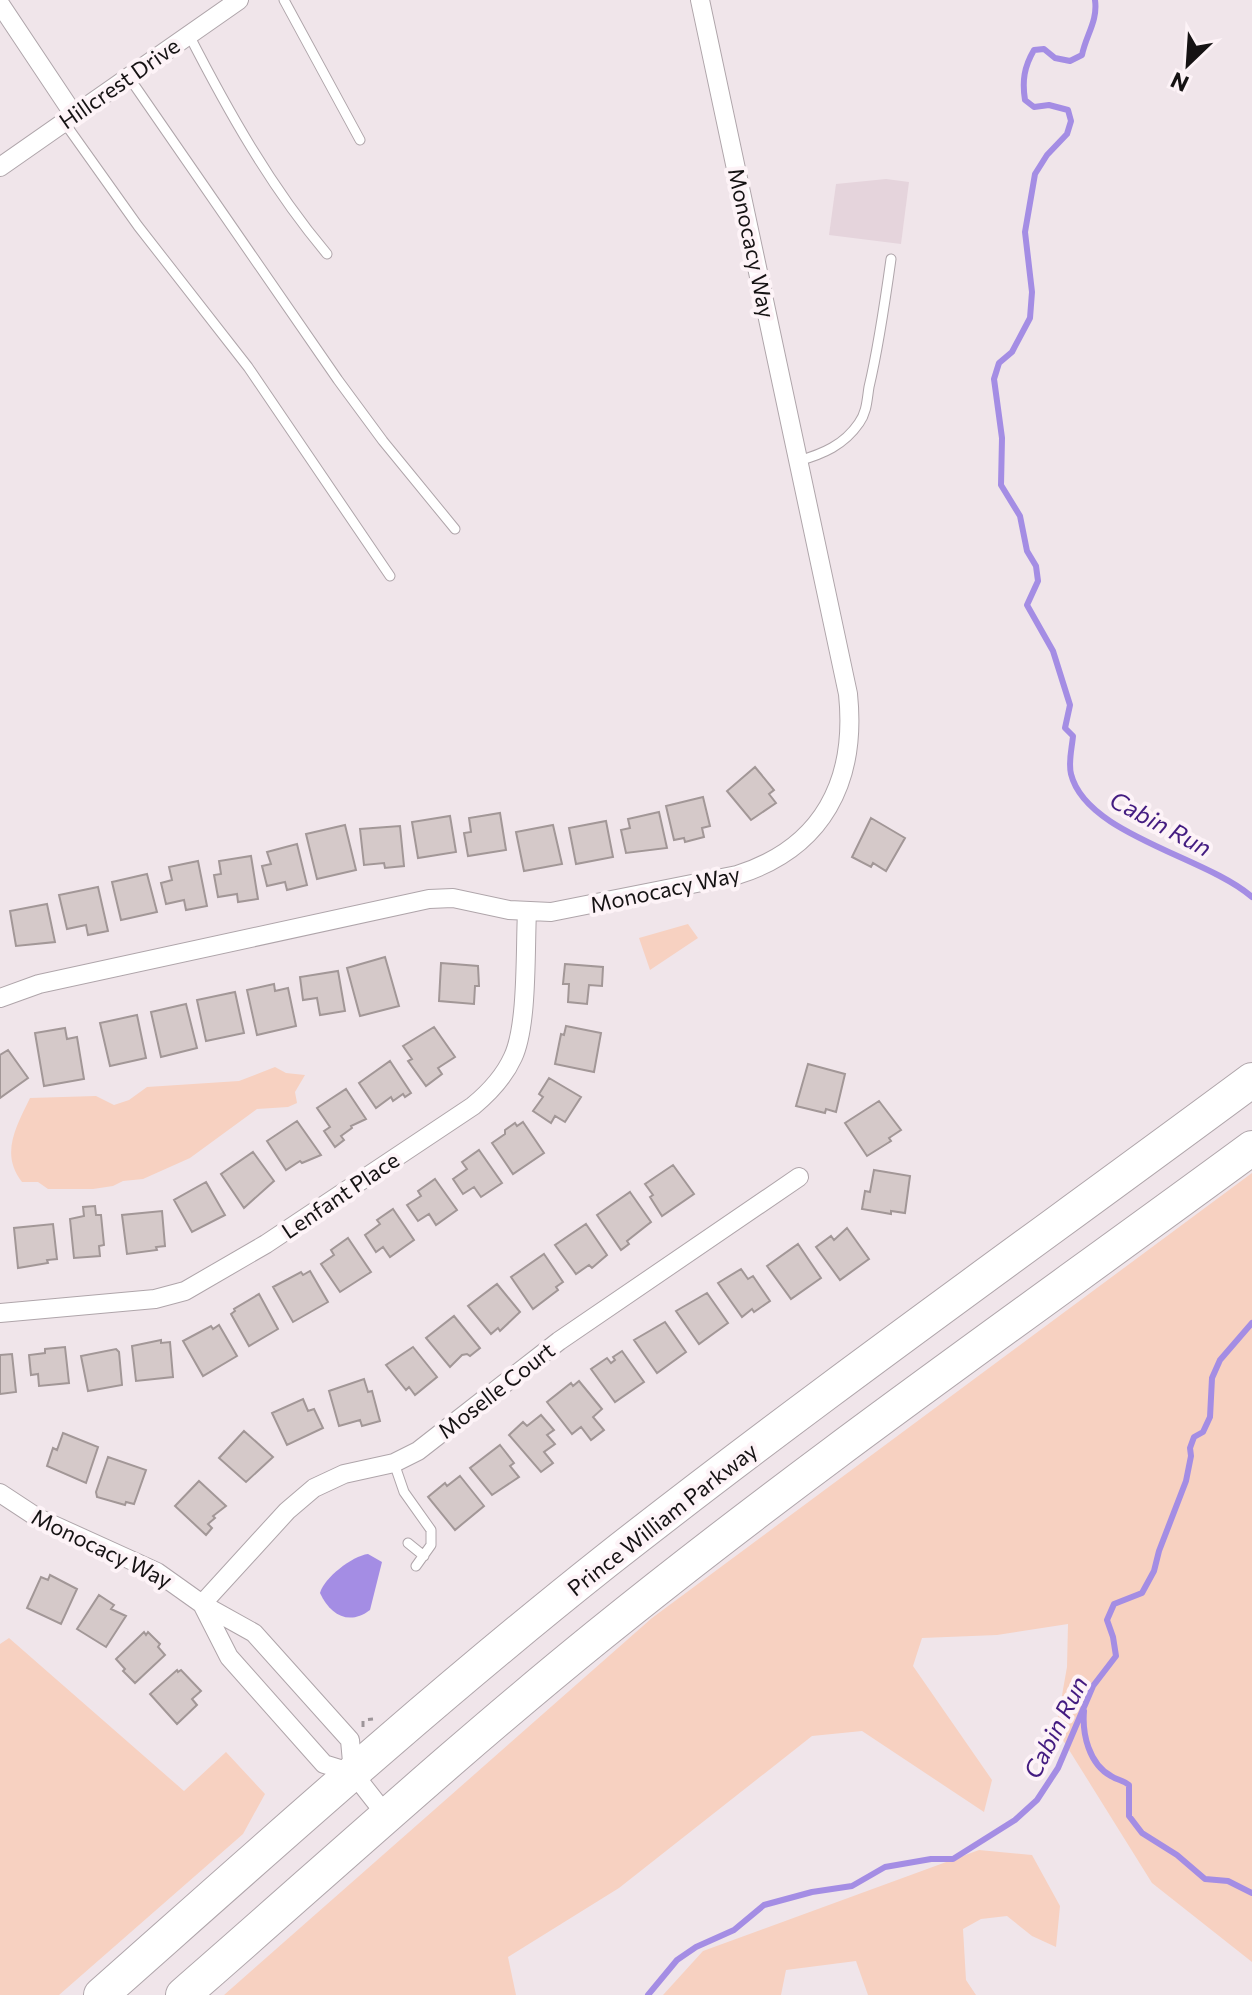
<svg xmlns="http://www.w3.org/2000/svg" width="1252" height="1995" viewBox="0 0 1252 1995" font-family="Commissioner,sans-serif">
<rect width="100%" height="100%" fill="#f0e5ea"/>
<path fill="#e5d4dc" d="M886,179L909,182L901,244L829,235L836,184Z"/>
<path fill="#f7d1c1" d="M688,924L698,938L650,970L639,938Z
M275,1067L286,1073L305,1075L295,1092L297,1103L288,1107L257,1109L190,1158L143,1179L123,1181L113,1186L93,1189H48L38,1182H22C0,1154 16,1127 30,1098L96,1096L114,1105L129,1100L147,1087L239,1081Z
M1252,1173V1962L1152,1883L1056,1729L1067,1667L1068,1624L997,1635L922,1638L913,1666L992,1780L984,1812L862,1731L812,1736L619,1888L508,1957L516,1995H224L652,1618Z
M9,1638L184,1791L226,1752L265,1794L243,1834L59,1995H0V1644Z
M979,1850L1032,1855L1060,1906L1056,1947L1032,1936L1007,1916L981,1919L963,1929L966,1980L976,1995H868L856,1961L786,1970L781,1995H663L703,1951Z"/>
<path fill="#a48de4" d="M368,1554L382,1562L370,1610C349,1626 330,1615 320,1593C324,1578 352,1556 368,1554Z"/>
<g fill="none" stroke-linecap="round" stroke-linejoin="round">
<path stroke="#a48de4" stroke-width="6" d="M1095,0C1098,21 1086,35 1082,55L1070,61L1055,58L1044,49L1034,50C1024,67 1022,81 1025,100L1034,107L1049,105L1068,110L1071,121L1067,134L1047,155L1035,174L1025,232L1032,292L1030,318L1012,352L999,363L994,379L1002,438L1001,485L1020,516L1027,551L1036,566L1038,581L1027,605L1053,651L1070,705L1065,728L1073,736C1072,748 1068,762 1071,774C1086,835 1207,857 1252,897
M1084,1711C1082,1734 1089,1764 1111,1776C1117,1780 1123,1780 1129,1785V1816L1142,1833L1177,1855L1205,1879L1228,1881L1252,1893
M648,1995L677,1960L696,1947L734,1930L764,1905L812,1892L852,1886L885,1867L931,1859H953L1015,1820L1037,1800L1058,1768L1093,1686L1116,1656L1113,1637L1107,1620L1114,1604L1142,1593L1154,1571L1159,1551L1186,1481L1191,1456L1190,1448L1194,1437L1203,1432L1210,1417L1212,1378L1220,1360L1252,1323"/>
</g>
<path fill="#d5c9c9" stroke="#a29797" stroke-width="2" d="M755,767L774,790L769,794L776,803L751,820L727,791Z
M703,797L710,826L702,828L704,837L685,842L684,838L674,840L666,806Z
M659,812L667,848L626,853L621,830L630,828L628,819Z
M500,813L506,850L468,856L464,833L471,832L469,818Z
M450,816L456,852L418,858L412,822Z
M871,818L905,838L886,871L873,863L871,867L852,857Z
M606,821L613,857L576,864L569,828Z
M345,825L356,870L317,879L306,834Z
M553,825L562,864L524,871L516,832Z
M400,826L404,866L385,868L384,863L364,865L360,829Z
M297,844L307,885L287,890L285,882L267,886L262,866L271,864L267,852Z
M251,856L258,899L238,902L237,894L218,897L214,875L221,874L219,861Z
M198,861L207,906L186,910L184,900L166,904L161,883L172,880L169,867Z
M147,874L157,912L121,920L112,882Z
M98,887L108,931L88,935L86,925L67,929L59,895Z
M47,904L55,942L16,946L10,911Z
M385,957L399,1006L360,1016L347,968Z
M441,963L478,966L479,986H475L474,1004L439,1001Z
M565,964L603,967L602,986L589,985L587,1004L568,1002L569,984H563Z
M338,971L345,1011L320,1015L317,998L303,1000L300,977Z
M274,984L275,991L288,988L296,1026L257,1035L247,990Z
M235,992L244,1033L206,1041L197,1000Z
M186,1004L197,1048L161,1057L151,1012Z
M137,1015L146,1058L110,1066L100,1023Z
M566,1026L601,1033L594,1072L555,1064L561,1034L564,1035Z
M434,1027L455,1057L438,1068L442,1074L426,1086L408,1061L412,1059L403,1046Z
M65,1028L67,1039L77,1037L84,1079L44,1086L35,1033Z
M8,1050L28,1078L0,1098V1055Z
M390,1061L411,1093L405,1097L403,1094L393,1101L391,1097L376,1108L359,1083Z
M808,1064L845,1074L836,1112L826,1109L825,1113L796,1106Z
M549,1078L581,1097L565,1122L555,1116L551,1123L533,1111L543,1097L539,1094Z
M346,1089L366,1119L351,1126L352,1128L341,1136L344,1140L335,1147L324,1131L330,1127L317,1108Z
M879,1101L901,1130L889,1138L891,1141L867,1156L845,1123Z
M297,1121L321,1155L302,1163L300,1161L286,1170L267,1141Z
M523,1122L544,1153L513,1174L492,1143L505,1134V1130L515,1123L517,1126Z
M479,1150L502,1183L481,1197L474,1187L463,1194L453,1179L467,1169L462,1162Z
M253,1152L274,1181L244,1208L221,1174Z
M673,1165L694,1194L662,1216L650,1197L653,1195L645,1184Z
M874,1170L910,1176L905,1213L891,1211V1214L862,1209L865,1191L870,1192Z
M435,1179L457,1210L436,1225L429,1214L418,1221L407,1205L421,1196L418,1191Z
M206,1182L225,1215L192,1232L174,1200Z
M630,1192L651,1222L627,1241L629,1244L621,1250L597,1215Z
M95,1206L96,1215H101L104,1245L99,1246L100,1256L74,1258L70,1219L84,1216L83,1207Z
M393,1209L414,1240L390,1257L383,1247L376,1252L365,1235L380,1224L377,1220Z
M162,1211L165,1246L156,1247L157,1250L127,1254L122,1215Z
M53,1224L57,1259L47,1260L48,1263L18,1268L14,1228Z
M586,1224L607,1255L592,1268L589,1265L576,1274L555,1245Z
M847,1228L869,1259L840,1280L816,1247L831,1236L834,1240Z
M348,1238L371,1272L340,1292L321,1264L334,1255L331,1250Z
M798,1244L821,1278L791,1299L767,1266Z
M544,1254L563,1282L556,1287L558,1290L533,1309L511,1277Z
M741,1269L748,1279L753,1276L770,1301L754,1312L752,1309L742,1317L718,1283Z
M310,1271L328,1302L293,1322L273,1287L301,1272L303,1275Z
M497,1284L520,1312L500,1331L498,1328L491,1334L468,1306Z
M707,1293L728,1323L699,1344L676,1311Z
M259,1294L278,1329L249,1346L231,1314L235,1311L234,1309Z
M454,1316L480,1348L470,1356L467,1354L462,1355L450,1367L426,1338Z
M665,1322L686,1352L657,1373L634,1340Z
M219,1325L237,1356L203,1376L183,1341L211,1326L213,1329Z
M161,1340V1343L170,1342L173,1377L136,1381L132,1346Z
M65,1347L69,1383L39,1386L38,1374L31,1375L29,1355L45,1353V1349Z
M413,1347L437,1377L415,1395L409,1387L406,1390L386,1365Z
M116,1349L119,1352L122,1385L88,1391L81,1356Z
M622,1351L644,1382L615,1402L591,1369L607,1358L611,1363L615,1360L613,1357Z
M12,1354L16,1392L0,1394V1355Z
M364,1379L368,1392L372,1391L380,1421L362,1426L360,1420L339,1426L329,1391Z
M579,1381L602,1409L593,1417L604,1430L591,1440L581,1427L572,1434L547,1402L571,1383L573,1386Z
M303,1399L308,1411L314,1409L323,1428L287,1445L272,1413Z
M541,1415L554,1430L547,1435L555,1444L544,1452L553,1463L541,1472L509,1435L523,1422L527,1426Z
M244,1431L273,1457L246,1482L219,1458Z
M63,1433L98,1447L86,1483L47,1466L53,1448L57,1450Z
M500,1445L514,1463L510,1466L519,1477L492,1495L470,1468Z
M108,1457L146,1470L134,1504L126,1502L125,1505L97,1497L96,1492Z
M460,1476L484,1506L455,1530L428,1497L445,1483L447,1486Z
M199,1481L226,1506L213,1516L215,1518L208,1524L212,1528L206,1535L175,1506Z
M50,1575L77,1589L61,1624L27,1608L41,1577L48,1580Z
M99,1595L114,1605L111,1609L126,1616L106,1647L77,1629Z
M144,1632L146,1635L148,1632L160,1644L158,1647L165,1655L135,1683L123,1671L125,1669L116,1659Z
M177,1670L178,1672L181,1670L201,1691L192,1699L197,1705L177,1724L150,1694Z"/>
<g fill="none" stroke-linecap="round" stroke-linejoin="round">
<g stroke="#afa5aa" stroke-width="11">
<path id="lane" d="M284,0L360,140
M188,33C228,111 270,186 327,254
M128,76L338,380L383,441L455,529
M64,122L138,226L248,367L390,576
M798,461C823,454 844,445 859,423C867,412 867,399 869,387C879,345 885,302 891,259
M394,1463L404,1492L431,1530V1545L416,1566
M408,1543L424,1556"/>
</g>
<g stroke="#afa5aa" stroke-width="20">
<path id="street" d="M0,4L74,115
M0,167L239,0
M0,998L39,984L429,899L453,898L509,910L551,912L737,875C823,848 857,781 848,694L700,0
M0,1313L155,1299L185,1291L266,1244L473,1106C490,1092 504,1077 513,1057C528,1025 525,949 527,912
M0,1493L38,1518L157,1572L202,1604L254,1633L350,1740L353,1773
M202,1604L287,1511L314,1488L344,1474L394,1463L418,1451L559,1341L799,1177
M202,1604L229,1657L324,1764L353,1773L386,1815"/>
</g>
<g stroke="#afa5aa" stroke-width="36">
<path id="highway" d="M101,1995C267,1848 432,1699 606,1561C817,1395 1036,1240 1252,1080
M183,1995C321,1875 456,1751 598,1636C809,1465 1033,1309 1252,1148"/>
</g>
<path stroke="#9d9599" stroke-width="3" stroke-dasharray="6 6" stroke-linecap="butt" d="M363,1727V1720L373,1719"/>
<use href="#lane" stroke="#fff" stroke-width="9"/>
<use href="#street" stroke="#fff" stroke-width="18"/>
<use href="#highway" stroke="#fff" stroke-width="34"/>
</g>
<g text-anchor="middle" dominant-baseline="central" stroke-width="8" stroke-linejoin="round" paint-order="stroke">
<g font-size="22" fill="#151213" stroke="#fdf3f7">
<text transform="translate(119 83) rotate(-35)">Hillcrest Drive</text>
<text transform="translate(752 243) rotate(78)">Monocacy Way</text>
<text transform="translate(665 889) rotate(-12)">Monocacy Way</text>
<text transform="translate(340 1195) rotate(-34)">Lenfant Place</text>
<text transform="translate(496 1390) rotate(-38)">Moselle Court</text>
<text transform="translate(662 1519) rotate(-38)">Prince William Parkway</text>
<text transform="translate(102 1548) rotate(26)">Monocacy Way</text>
</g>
<g font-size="24" font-style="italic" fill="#431b80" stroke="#fdf3f7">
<text transform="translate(1161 823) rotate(28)">Cabin Run</text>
<text transform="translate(1055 1727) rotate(-63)">Cabin Run</text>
</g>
</g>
<g transform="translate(1188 64) rotate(205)" stroke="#fdf3f7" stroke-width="6" paint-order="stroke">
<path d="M0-6L14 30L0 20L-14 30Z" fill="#151213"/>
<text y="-12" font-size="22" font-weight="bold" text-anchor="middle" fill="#151213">N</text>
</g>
</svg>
